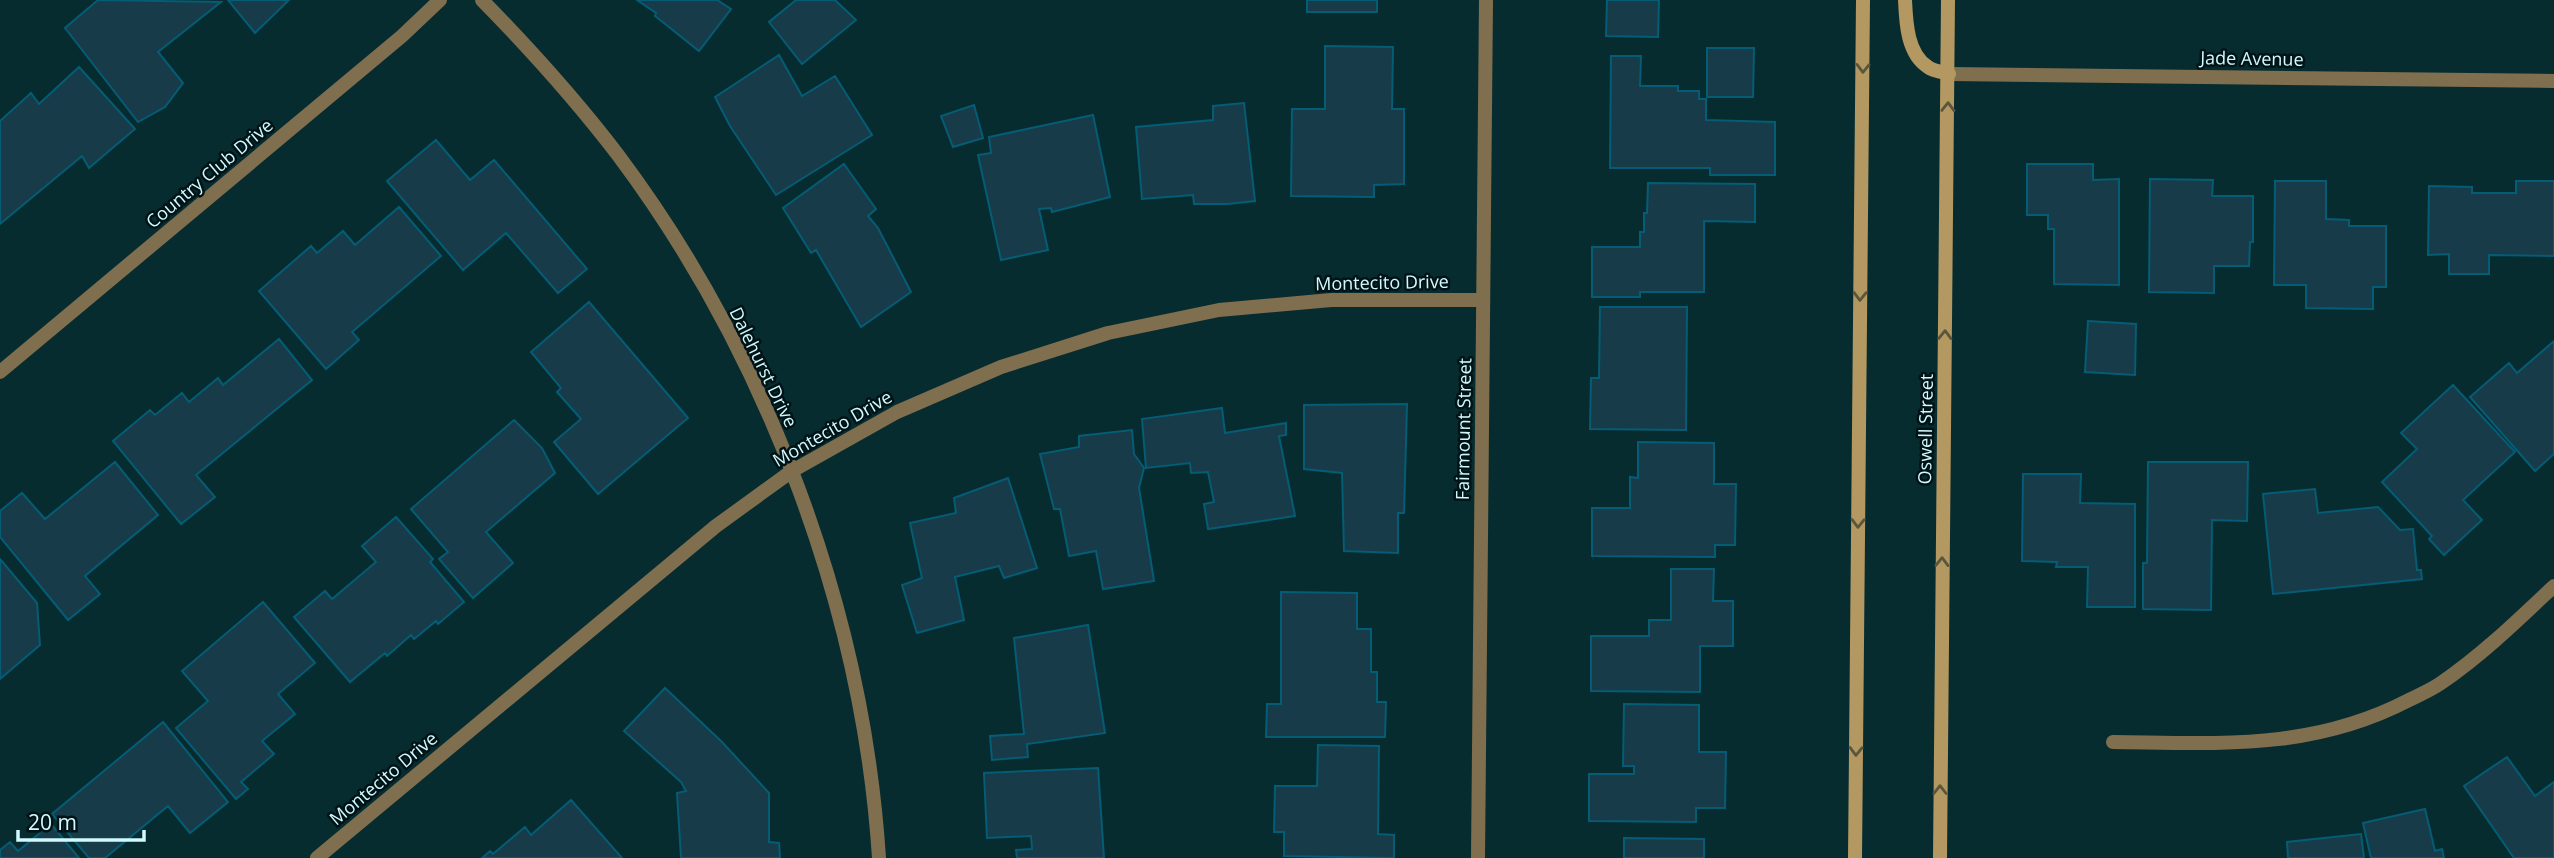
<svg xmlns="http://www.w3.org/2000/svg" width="2554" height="858" viewBox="0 0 2554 858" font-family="'Open Sans',sans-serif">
<rect width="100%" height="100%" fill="#072c30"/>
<path fill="#173b48" stroke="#055c75" stroke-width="2" d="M98,0L221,2L158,52L183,83L165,107L138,122L65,28Z
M228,0H289L255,33Z
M637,0H717L731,9L699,51L655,16L656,13Z
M796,0H835L856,20L802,64L769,22Z
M1307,0H1377V12H1307Z
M1607,0H1659L1658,37L1606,36Z
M1325,46L1393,47L1392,109H1404V184L1374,185V197L1291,196L1292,109H1325Z
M1707,48H1754L1753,97H1707Z
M779,55L802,96L835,76L872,135L776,195L730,126L715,97Z
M1611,56H1641L1640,86H1678V91H1699V99H1706V120L1775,122V175H1710V168H1610Z
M79,67L135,129L89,168L82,156L0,224V121L31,93L39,104Z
M1244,103L1255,201L1228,204H1194L1193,195L1142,199L1136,127L1213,120V106Z
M974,105L983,138L953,147L941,116Z
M1093,115L1110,197L1052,212L1051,208L1039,209L1048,250L1001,260L978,155L991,153L989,137Z
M436,140L470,180L494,160L587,269L558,293L506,233L463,270L387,181Z
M844,164L876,209L868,216L878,228L911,292L861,327L816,250L811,253L783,208Z
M2027,164H2093V180L2119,179V285L2054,284V229H2048V215H2027Z
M2150,179L2213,180L2212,196H2253V242H2250L2249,266H2214V293L2149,292Z
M2275,181H2326V219L2349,220V226H2386V287H2373V309L2306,308V285H2274Z
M2516,181H2554V256L2489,255V274H2449V254L2428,255L2429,186L2472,187V193H2516Z
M1648,183L1755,184V222L1704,221V292H1640V297H1592V247H1640V232H1644V213H1647Z
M399,207L441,256L352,332L359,340L326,369L259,291L311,246L317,253L343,231L355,245Z
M589,302L688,418L598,494L554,442L581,419L557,392L561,388L531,352Z
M1600,307H1687L1686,430L1590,429L1591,378H1599Z
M2088,321L2136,324L2135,375L2085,372Z
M279,339L312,380L196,475L215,497L181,524L113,441L150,410L155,415L182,393L189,402L218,378L223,385Z
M2554,341V454L2535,471L2470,397L2509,363L2517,373Z
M2453,385L2515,452L2463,500L2482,520L2444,555L2429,539L2432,536L2382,482L2417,449L2401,433Z
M1407,404L1404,513H1398V553L1344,551L1342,473L1304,469V405Z
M1222,408L1225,433L1286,423V435L1279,436L1295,516L1208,529L1204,504L1214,502L1208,472L1191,473L1190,463L1146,468L1142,419Z
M514,420L542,448L555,473L486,532L513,563L473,598L439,559L448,552L411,509Z
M1132,430L1134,454L1144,468L1139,488L1154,581L1103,589L1096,551L1069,556L1060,509H1054L1040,454L1079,447V436Z
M1638,442L1714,443V484H1736L1735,545H1715V557L1592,556V508H1630V477L1638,478Z
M115,462L158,515L85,576L100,594L68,620L0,537V511L22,493L45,519Z
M2148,462H2248L2247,521L2212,520L2211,610L2143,609V563H2147Z
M2023,474H2081L2080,503L2135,504V607H2087L2088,567H2056L2057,562L2022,561Z
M1008,478L1037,568L1004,578L999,566L955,577L964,620L917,633L902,585L922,578L910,523L956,513L954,498Z
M2315,489L2318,513L2378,507L2400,530L2413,529L2417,570H2421L2422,579L2273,594L2263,494Z
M396,517L433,559L430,562L464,602L438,624L436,621L414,639L411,635L387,656L385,653L350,682L294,617L325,591L332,599L376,562L362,546Z
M0,559L37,603L40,645L0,679Z
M1671,569H1714L1713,601H1733V646H1700V692L1591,691V636H1649V620H1671Z
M1281,592L1357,593V629H1371V672H1377V702H1386L1385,737H1266L1267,704H1281Z
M263,602L315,663L278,694L295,714L262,741L274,754L241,782L248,789L236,799L176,728L208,701L182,671Z
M1088,625L1105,733L1027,744L1028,757L992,760L990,736L1024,734L1014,638Z
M665,688L722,742L769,793V842L779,843L780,858H681L677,793L686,791L681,782L624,731Z
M1624,704L1699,705V752H1726L1725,808H1696V822L1589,821V774H1634V766H1623Z
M163,722L228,802L190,833L168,806L105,858H89L52,814Z
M1318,745L1379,746L1378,834L1394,835V858L1284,856V832H1274L1275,786H1317Z
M2507,757L2535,796L2554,782V858H2514L2464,786Z
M1098,768L1104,858H1017L1016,850L1032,849L1031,836L987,838L984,773Z
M571,800L622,858H482L490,851L493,854L525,827L531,835Z
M2425,809L2435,851L2442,849L2444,858H2371L2363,823Z
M51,824L79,858H0V850L10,842L18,851Z
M2361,834L2364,858H2288L2287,842Z
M1624,838L1704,839V858H1624Z"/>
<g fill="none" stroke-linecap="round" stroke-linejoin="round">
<path stroke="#806f4e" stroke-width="14" d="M482,0C530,49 576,100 618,155C767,354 863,610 879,858
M1949,74L2554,81
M0,372L402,36L440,0
M2113,742C2219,743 2311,751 2409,700C2419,695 2431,690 2441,683C2482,655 2518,620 2554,586
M317,858L716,526L792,471L897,412L1001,367L1108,333L1219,310L1331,300H1483
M1478,858L1486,0"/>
<path stroke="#b39861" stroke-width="14" d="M1905,0C1906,22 1907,54 1928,67C1933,71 1942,72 1949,74
M1855,858L1863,0
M1940,858L1948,0"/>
</g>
<defs><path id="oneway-chevron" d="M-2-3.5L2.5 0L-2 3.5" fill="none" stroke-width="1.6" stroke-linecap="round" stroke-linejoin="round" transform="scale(1.75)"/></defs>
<g stroke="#5a563c">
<use href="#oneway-chevron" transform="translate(1863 68) rotate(91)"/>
<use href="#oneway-chevron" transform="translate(1948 107) rotate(-89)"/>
<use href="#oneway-chevron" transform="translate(1860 296) rotate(91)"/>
<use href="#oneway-chevron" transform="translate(1945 335) rotate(-89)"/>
<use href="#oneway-chevron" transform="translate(1858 523) rotate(91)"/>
<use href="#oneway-chevron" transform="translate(1942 562) rotate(-89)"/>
<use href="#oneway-chevron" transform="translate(1856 751) rotate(91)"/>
<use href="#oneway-chevron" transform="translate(1940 790) rotate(-90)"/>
</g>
<g text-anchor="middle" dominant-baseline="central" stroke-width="5" stroke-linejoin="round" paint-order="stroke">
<g font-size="18" fill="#d2fafe" stroke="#001316">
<text transform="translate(2252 58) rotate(1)">Jade Avenue</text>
<text transform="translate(209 173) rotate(-40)">Country Club Drive</text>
<text transform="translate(1382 282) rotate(-1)">Montecito Drive</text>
<text transform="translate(764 367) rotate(64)">Dalehurst Drive</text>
<text transform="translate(832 428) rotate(-30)">Montecito Drive</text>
<text transform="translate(1463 429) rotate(-89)">Fairmount Street</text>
<text transform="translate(1925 429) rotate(-89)">Oswell Street</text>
<text transform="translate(383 778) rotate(-40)">Montecito Drive</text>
</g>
</g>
<path d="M18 830v10h126v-10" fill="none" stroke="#d2fafe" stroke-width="3.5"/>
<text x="28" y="830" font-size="21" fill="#d2fafe" stroke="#001316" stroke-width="5" paint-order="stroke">20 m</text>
</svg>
